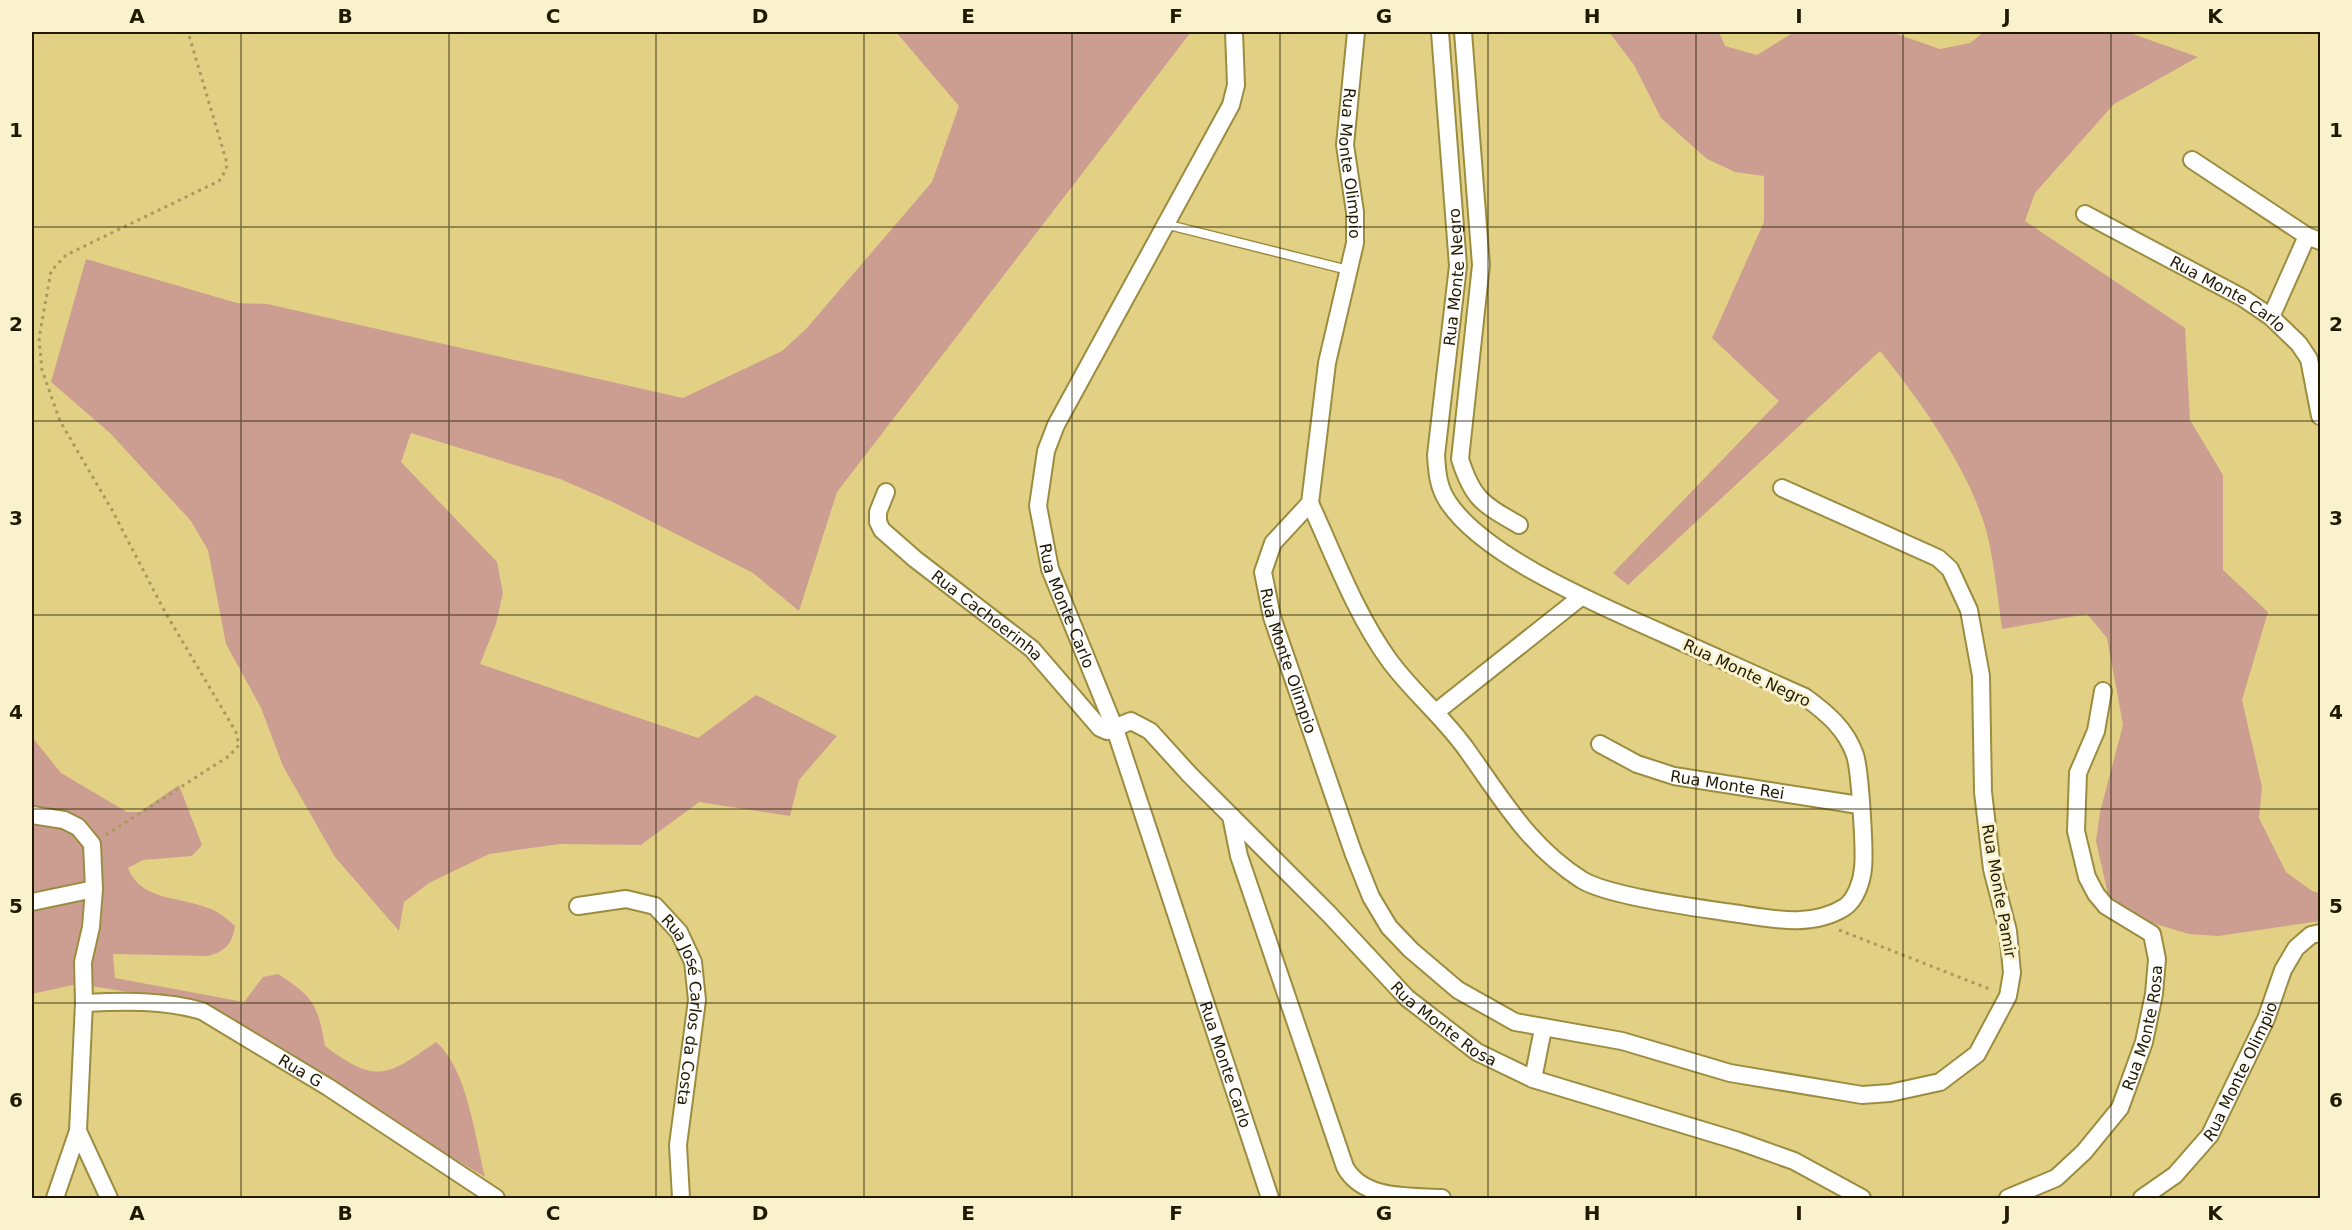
<svg xmlns="http://www.w3.org/2000/svg" width="2352" height="1230" viewBox="0 0 2352 1230" font-family="'DejaVu Sans',sans-serif">
<rect width="100%" height="100%" fill="#e2d185"/>
<path fill="#cc9e91" d="M896,32H1191L837,492L799,611L753,573L615,503L560,479L411,433L401,462L497,562L503,593L496,624L480,664L698,738L756,695L837,736L799,780L790,816L699,802L641,845L560,844L489,854L429,883L404,902L399,931L335,857L283,766L261,708L226,644L208,550L191,521L110,433L51,382L86,259L237,303L267,304L683,398L782,351L806,329L932,182L959,106Z
M1609,32H1719L1725,46L1757,55L1794,32H1891L1940,49L1970,43L1984,32H2127L2198,57L2114,104L2035,193L2025,221L2185,328L2190,420L2223,475V570L2268,612L2242,700L2262,787L2259,818L2286,872L2312,891L2320,893V921L2218,936L2189,934L2132,917L2109,899L2096,841L2100,812L2123,725L2107,638L2087,614L2002,629C1998,600 1995,571 1989,542C1976,479 1920,400 1880,351L1628,585L1613,573L1779,401L1712,338L1764,222V176L1735,172L1707,159L1661,118L1634,65Z
M32,737L61,773L127,812H140L179,785L202,845L192,856L143,860L128,868C141,901 178,896 208,908C218,911 227,919 235,926C232,944 226,951 208,956L113,954L115,978L244,1002L263,977L278,974C314,997 318,1005 325,1046C377,1085 387,1076 436,1042C467,1068 475,1137 485,1177L193,1002L77,984L32,994Z"/>
<g fill="none" stroke-linecap="round" stroke-linejoin="round">
<g stroke="#9c8c40" stroke-width="11">
<path id="lane" d="M1165,224L1348,270"/>
</g>
<g stroke="#9c8c40" stroke-width="20">
<g id="street">
<path id="s1" d="M1234,32L1236,85L1231,105L1056,425L1046,451L1038,506L1050,569L1115,729L1270,1198"/>
<path id="s2" d="M1356,32L1345,145L1355,212V243L1327,363L1310,503L1273,543L1263,572L1272,617L1353,852L1371,897L1389,927L1411,950L1458,990L1515,1022L1622,1041L1730,1073L1862,1095L1890,1093L1940,1082L1977,1054L2008,996L2012,973L2008,931L1992,869L1983,792L1981,676L1969,610L1950,569L1938,558L1782,488"/>
<path d="M1463,32L1481,265L1460,459C1473,500 1483,504 1519,525"/>
<path d="M2192,160L2307,236L2320,241"/>
<path id="s3" d="M2085,214L2243,298L2271,317L2299,344L2309,359L2320,416"/>
<path d="M2271,317L2307,236"/>
<path id="s4" d="M886,492L878,512V522L882,530L915,559L1032,649L1100,728L1107,731L1131,721L1150,731L1190,775L1329,914L1407,998L1477,1052L1533,1079L1738,1141L1794,1161L1862,1198"/>
<path id="s5" d="M1310,503C1334,555 1355,613 1389,660C1413,693 1446,719 1469,753C1504,802 1530,847 1582,880C1609,896 1692,907 1725,912C1765,917 1809,930 1845,907C1856,899 1862,881 1863,868C1865,851 1860,770 1855,755C1846,729 1827,713 1805,697C1758,676 1711,655 1664,634C1602,606 1485,558 1448,502C1438,487 1437,472 1436,455L1458,266L1440,32"/>
<path d="M1436,712L1581,597"/>
<path id="s6" d="M1600,744L1637,764L1674,776L1859,805"/>
<path d="M32,815L64,820L78,827L92,844L94,889L91,927L83,962L84,1003L78,1131L55,1198"/>
<path d="M1231,816L1239,856L1345,1167C1363,1200 1409,1196 1442,1198"/>
<path d="M32,902L94,889"/>
<path id="s7" d="M578,906L626,899L655,906L679,932L693,962L697,1000L678,1145L681,1198"/>
<path id="s8" d="M84,1003C125,1001 164,1000 202,1011L328,1087L496,1198"/>
<path d="M1533,1079L1543,1029"/>
<path d="M78,1131L109,1198"/>
<path id="s9" d="M2008,1198L2056,1178L2084,1152L2120,1108L2144,1042L2154,994L2157,959L2152,934L2106,906L2096,894L2087,877L2076,831L2078,773L2096,731L2103,691"/>
<path id="s10" d="M2142,1198L2175,1175L2210,1135L2266,1019L2283,970L2296,948L2311,935L2320,933"/>
</g>
</g>
<path stroke="#a89a5d" stroke-width="3" stroke-dasharray="3 4.5" stroke-linecap="butt" d="M106,835L229,756L239,745L236,732L165,612L112,510L60,421L42,370L39,338L51,271L66,255L219,181L226,170L227,163L188,32
M1839,930L1992,990"/>
<use href="#lane" stroke="#fff" stroke-width="8"/>
<use href="#street" stroke="#fff" stroke-width="16"/>
</g>
<path fill="none" stroke="#211a00" stroke-width="1.5" stroke-opacity="0.55" d="M241,32V1198M449,32V1198M656,32V1198M864,32V1198M1072,32V1198M1280,32V1198M1488,32V1198M1696,32V1198M1903,32V1198M2111,32V1198M32,227H2320M32,421H2320M32,615H2320M32,809H2320M32,1003H2320"/>
<g text-anchor="middle" dominant-baseline="central" stroke-width="6" stroke-linejoin="round" paint-order="stroke">
<g font-size="16" fill="#211a00" stroke="#faf2cd">
<text stroke="none"><textPath href="#s2" startOffset="132">Rua Monte Olimpio</textPath></text>
<text stroke="none"><textPath href="#s5" startOffset="1614">Rua Monte Negro</textPath></text>
<text stroke="none"><textPath href="#s3" startOffset="164">Rua Monte Carlo</textPath></text>
<text stroke="none"><textPath href="#s1" startOffset="626">Rua Monte Carlo</textPath></text>
<text stroke="none"><textPath href="#s4" startOffset="176">Rua Cachoerinha</textPath></text>
<text stroke="none"><textPath href="#s2" startOffset="654">Rua Monte Olimpio</textPath></text>
<text transform="translate(1747 673) rotate(25)">Rua Monte Negro</text>
<text stroke="none"><textPath href="#s6" startOffset="135">Rua Monte Rei</textPath></text>
<text transform="translate(1999 891) rotate(80)">Rua Monte Pamir</text>
<text stroke="none"><textPath href="#s7" startOffset="192">Rua José Carlos da Costa</textPath></text>
<text stroke="none"><textPath href="#s4" startOffset="807">Rua Monte Rosa</textPath></text>
<text stroke="none"><textPath href="#s9" startOffset="231">Rua Monte Rosa</textPath></text>
<text stroke="none"><textPath href="#s1" startOffset="1112">Rua Monte Carlo</textPath></text>
<text stroke="none"><textPath href="#s8" startOffset="234">Rua G</textPath></text>
<text stroke="none"><textPath href="#s10" startOffset="164">Rua Monte Olimpio</textPath></text>
</g>
</g>
<rect width="2352" height="1230" fill="none" stroke="#faf2cd" stroke-width="66"/>
<rect x="33" y="33" width="2286" height="1164" fill="none" stroke="#211a00" stroke-width="2"/>
<g font-size="20" text-anchor="middle" font-weight="bold" fill="#211a00">
<text x="137" y="23">A</text>
<text x="345" y="23">B</text>
<text x="553" y="23">C</text>
<text x="760" y="23">D</text>
<text x="968" y="23">E</text>
<text x="1176" y="23">F</text>
<text x="1384" y="23">G</text>
<text x="1592" y="23">H</text>
<text x="1799" y="23">I</text>
<text x="2007" y="23">J</text>
<text x="2215" y="23">K</text>
<text x="16" y="137">1</text>
<text x="2336" y="137">1</text>
<text x="16" y="331">2</text>
<text x="2336" y="331">2</text>
<text x="16" y="525">3</text>
<text x="2336" y="525">3</text>
<text x="16" y="719">4</text>
<text x="2336" y="719">4</text>
<text x="16" y="913">5</text>
<text x="2336" y="913">5</text>
<text x="16" y="1107">6</text>
<text x="2336" y="1107">6</text>
<text x="137" y="1220">A</text>
<text x="345" y="1220">B</text>
<text x="553" y="1220">C</text>
<text x="760" y="1220">D</text>
<text x="968" y="1220">E</text>
<text x="1176" y="1220">F</text>
<text x="1384" y="1220">G</text>
<text x="1592" y="1220">H</text>
<text x="1799" y="1220">I</text>
<text x="2007" y="1220">J</text>
<text x="2215" y="1220">K</text>
</g>
</svg>
